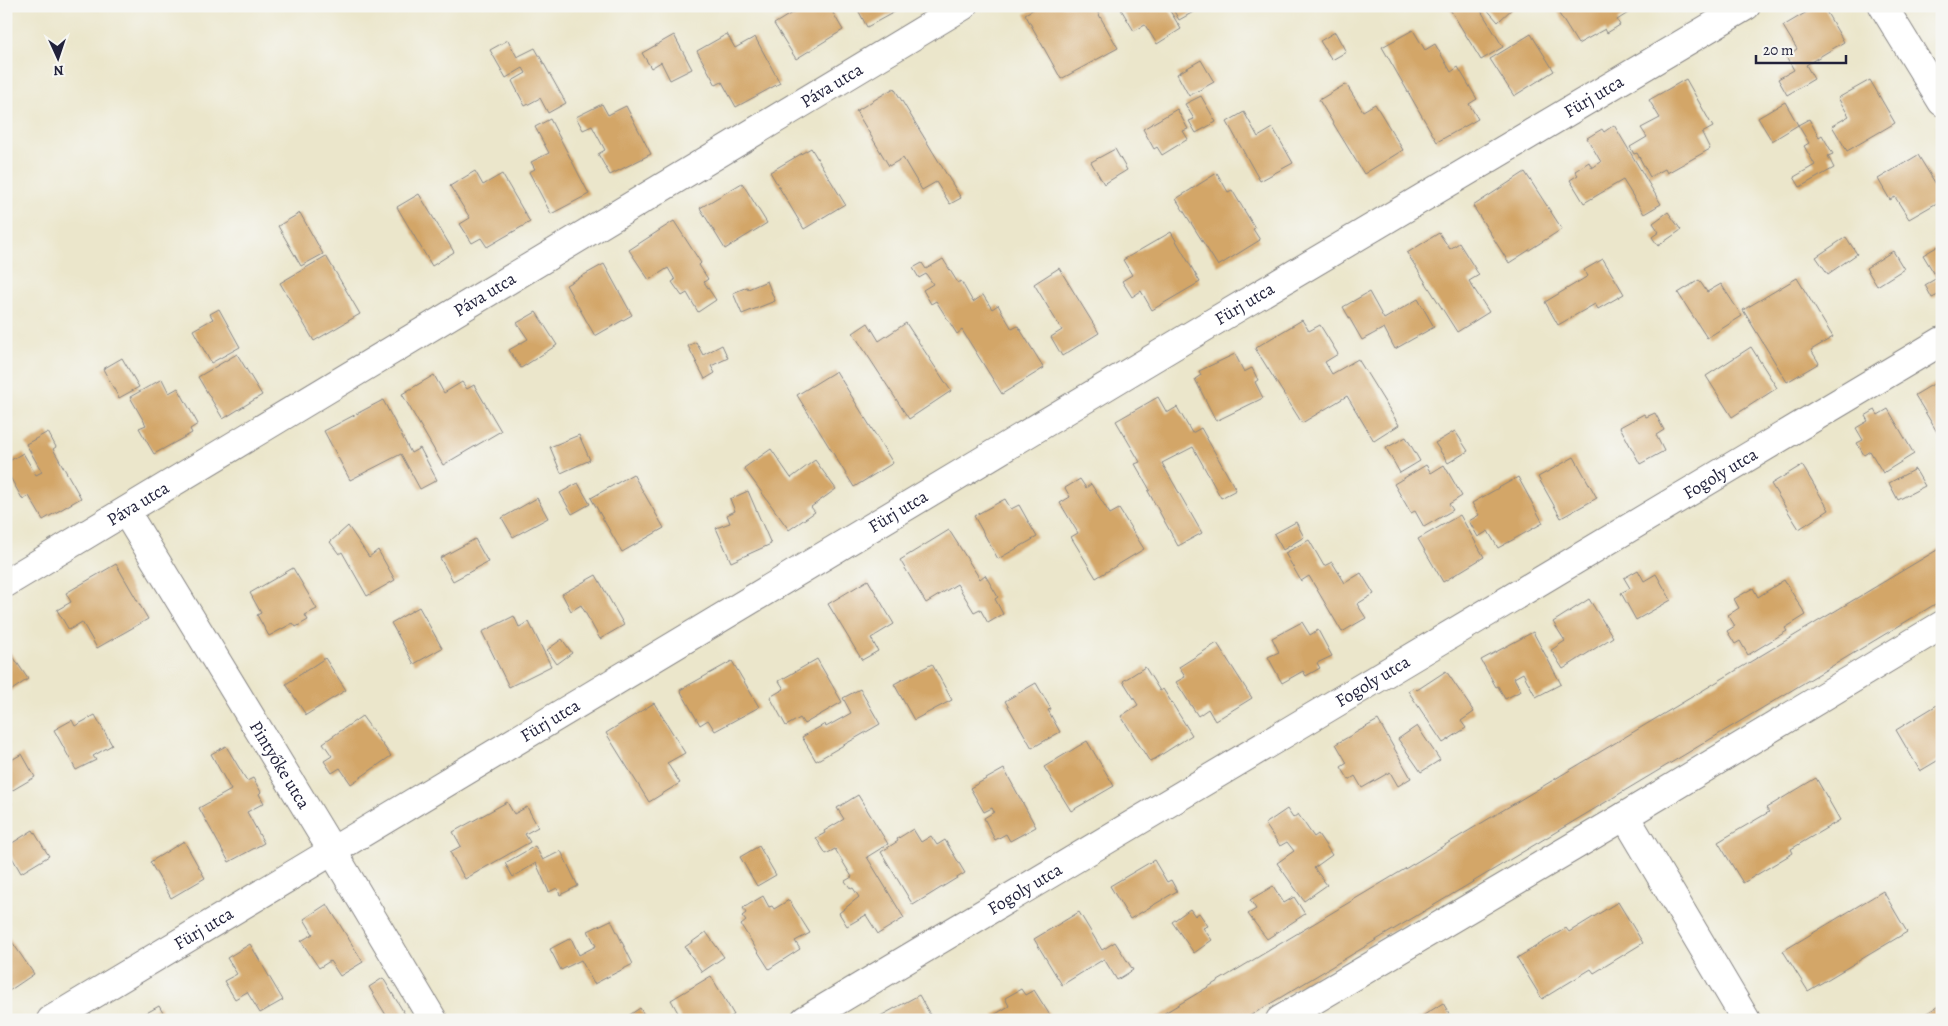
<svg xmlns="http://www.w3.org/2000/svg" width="1948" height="1026" viewBox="0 0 1948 1026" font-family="Alegreya,serif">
<rect width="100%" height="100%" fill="#f6f6f2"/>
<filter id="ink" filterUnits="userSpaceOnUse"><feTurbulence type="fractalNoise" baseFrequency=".02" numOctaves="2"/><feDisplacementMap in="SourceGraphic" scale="10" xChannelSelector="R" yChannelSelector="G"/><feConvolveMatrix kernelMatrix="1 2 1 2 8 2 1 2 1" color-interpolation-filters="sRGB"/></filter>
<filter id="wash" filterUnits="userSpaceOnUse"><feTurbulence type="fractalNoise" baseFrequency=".0096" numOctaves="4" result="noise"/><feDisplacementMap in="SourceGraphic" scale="20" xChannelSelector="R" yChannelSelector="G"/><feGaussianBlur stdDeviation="1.12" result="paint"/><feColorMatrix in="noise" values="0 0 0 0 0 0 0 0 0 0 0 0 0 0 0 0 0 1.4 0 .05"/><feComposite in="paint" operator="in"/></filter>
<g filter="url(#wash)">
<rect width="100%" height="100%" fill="#ebe6cb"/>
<g id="blocks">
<path fill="#d3a668" d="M803,6H829L843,30L796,59L774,24Z
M856,6H899L900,9L867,27Z
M1039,6H1094L1118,48L1061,79L1025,14Z
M1119,6H1167L1181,29L1157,44L1145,25L1134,31Z
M1171,6H1191L1195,11L1179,20Z
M1448,6H1478L1503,47L1481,60Z
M1484,6H1515L1498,22Z
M1561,6H1624L1628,13L1617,20L1620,25L1607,33L1605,29L1578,44L1556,9Z
M1817,6H1823L1844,42L1806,65L1814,79L1787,95L1778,79L1794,70L1786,56L1797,49L1783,26Z
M1413,30L1425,50L1435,44L1451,72L1458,67L1477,99L1469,104L1478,119L1437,142L1382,47Z
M1335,32L1346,52L1332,60L1320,41Z
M727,34L735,48L755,37L780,83L736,107L722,82L716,85L697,51Z
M1531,34L1554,71L1514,96L1490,59Z
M674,35L692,69L670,80L661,62L651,68L642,53Z
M508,40L517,57L535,48L566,103L548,113L540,98L525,106L512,81L526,73L523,68L506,78L490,50Z
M1201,60L1214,82L1189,96L1177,74Z
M1686,79L1713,127L1702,133L1710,149L1667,173L1665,169L1650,177L1637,153L1634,154L1630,147L1647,137L1641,128L1660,118L1649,100Z
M1870,80L1895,123L1847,151L1832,126L1849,116L1838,98Z
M1346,84L1363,111L1375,104L1403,150L1364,174L1319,100Z
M894,88L961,198L950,204L936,182L922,190L903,158L889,166L856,111Z
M1201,96L1216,122L1196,133L1189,121L1194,119L1185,104Z
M1785,102L1798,125L1772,141L1758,118Z
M602,104L608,115L626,106L651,154L610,175L598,154L605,150L592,126L583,130L576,117Z
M1177,109L1188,129L1183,131L1188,139L1162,155L1157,147L1154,149L1143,129Z
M1244,112L1258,137L1273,128L1293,163L1260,181L1227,122Z
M550,119L589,194L551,214L529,172L535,169L531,162L549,153L535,127Z
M1809,119L1819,137L1822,135L1833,154L1828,156L1834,168L1800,187L1794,177L1815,165L1804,146L1809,143L1798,125Z
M1614,125L1661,204L1644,214L1623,180L1584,203L1570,180L1578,175L1575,171L1589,162L1592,168L1601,162L1587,138L1602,129L1604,132Z
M811,148L845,204L804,229L770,172Z
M1115,149L1127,170L1104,184L1091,162Z
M1918,155L1942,194V200L1909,219L1895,197L1890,200L1878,179Z
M475,171L483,185L502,174L530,222L487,247L481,238L472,243L460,224L470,218L450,186Z
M1525,172L1562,229L1509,263L1473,206Z
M1217,173L1228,192L1232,190L1255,228L1253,229L1260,240L1218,266L1176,199Z
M742,183L767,223L725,249L700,208Z
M419,194L454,252L432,266L397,207Z
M1668,212L1681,230L1658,246L1652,237L1659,232L1653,223Z
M300,213L323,254L301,266L278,226Z
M674,221L701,263L699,265L708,279L704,282L716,300L698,312L687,293L682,296L672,282L675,280L668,268L649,280L629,250Z
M1171,232L1200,282L1152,310L1141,291L1132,297L1122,281L1132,275L1123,260Z
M1439,233L1450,249L1459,243L1479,275L1469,281L1489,312L1457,332L1407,253Z
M1846,237L1857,254L1828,274L1816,257Z
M1942,244V293L1932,298L1925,285L1937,278L1923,255Z
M1893,251L1904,269L1877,286L1866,268Z
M326,256L360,314L314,341L280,283Z
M943,259L958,283L961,281L973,302L983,295L992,309L998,305L1012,329L1018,326L1044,368L1002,394L962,330L957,334L936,301L931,304L923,290L933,284L926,274L919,278L913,268L922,263L926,269Z
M1603,259L1624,294L1598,309L1595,304L1558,325L1545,302L1588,276L1584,270Z
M604,264L632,315L595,336L566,285Z
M1059,268L1099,333L1062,356L1051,337L1062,330L1034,284Z
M1797,278L1833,337L1811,350L1819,363L1787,382L1743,310Z
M1699,280L1707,292L1721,284L1742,316L1707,338L1678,293Z
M767,281L775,301L742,314L733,293L747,287L748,289Z
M1369,292L1384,319L1418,299L1434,327L1395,349L1384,328L1362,340L1343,307Z
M219,309L240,347L211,363L193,330L213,319L210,314Z
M536,312L557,345L521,368L509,350L528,339L517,323Z
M1302,320L1309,331L1320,325L1338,354L1325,362L1332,374L1358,359L1399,425L1374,441L1347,396L1302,423L1255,348Z
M868,323L879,341L906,323L951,391L909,419L853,333Z
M696,342L703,355L722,345L728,358L711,366L715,373L705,379L688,346Z
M1751,347L1777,388L1732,417L1706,376Z
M237,354L262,395L223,419L198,377Z
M1235,354L1244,372L1252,368L1258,380L1255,382L1263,398L1216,421L1195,379L1201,375L1199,371Z
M122,358L139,387L119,398L103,369Z
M836,371L893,463L854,487L797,395Z
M434,375L444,393L462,382L467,389L474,385L501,431L443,465L402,394Z
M162,379L169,393L178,388L198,424L190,429L192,433L154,454L139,428L146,425L130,397Z
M1942,379V436L1940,437L1915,395Z
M1158,397L1167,413L1177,407L1192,433L1201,428L1236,490L1221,498L1193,447L1162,463L1202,533L1178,546L1148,491L1150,490L1135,464L1140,462L1116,421Z
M383,400L411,453L420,448L437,480L420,489L401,454L350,480L324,431Z
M1888,409L1914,454L1883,473L1870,451L1864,455L1857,443L1863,440L1856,428L1868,421L1865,416L1875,410L1878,415Z
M1655,413L1664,430L1656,435L1664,451L1640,464L1620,427L1644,414L1646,417Z
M1455,431L1468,451L1448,463L1435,443Z
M48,432L56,447L53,449L81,498L43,520L29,496L23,500L6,470V463L23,453L36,475L42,472L26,444Z
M579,435L590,460L561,473L550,447Z
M1406,437L1420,461L1400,473L1386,448Z
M771,449L791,478L815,460L836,489L811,507L815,512L789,530L744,468Z
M1574,457L1597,498L1561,518L1538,477Z
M1426,465L1431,473L1444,465L1462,496L1449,504L1453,510L1424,527L1415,511L1411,513L1394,484Z
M1802,465L1829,510L1799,529L1771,484Z
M1915,469L1925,486L1898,500L1889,483Z
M633,474L664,528L622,552L591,498Z
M1518,477L1543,523L1498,548L1488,531L1478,537L1469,521L1479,515L1472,503Z
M1080,479L1086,488L1091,484L1110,514L1119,509L1144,549L1096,578L1071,537L1078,533L1060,503L1070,497L1065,488Z
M578,483L590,504L572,514L560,493Z
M748,491L771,544L731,562L716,528L730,523L727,515L735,511L730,499Z
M537,498L548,518L513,537L502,518Z
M1005,499L1011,509L1019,505L1037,537L998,559L974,516Z
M1460,515L1484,557L1443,582L1418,539Z
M1296,522L1304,537L1283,550L1274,534Z
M348,526L369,557L378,550L395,580L367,596L342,552L339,554L330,542Z
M949,530L980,579L985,575L998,597L995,599L1003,614L988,623L980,609L974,612L957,584L926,603L900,560Z
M475,539L488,562L453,581L440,558Z
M1309,540L1324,566L1332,562L1345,583L1361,573L1374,594L1357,604L1366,618L1342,632L1309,576L1301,581L1285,553Z
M1942,547V600L1243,1020H1153Z
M116,564L148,619L97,648L82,622L69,630L57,610L71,602L66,593Z
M293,568L317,609L305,615L308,620L296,627L293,623L269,636L257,615L261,613L250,593Z
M1638,570L1644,581L1656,574L1671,600L1636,620L1621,593L1630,588L1624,578Z
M596,575L624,625L600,639L581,605L571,611L562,594Z
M868,580L894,624L871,638L878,651L862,660L828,604Z
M1784,580L1806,615L1785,628L1787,631L1748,655L1740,641L1735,644L1727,631L1735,626L1728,615L1739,608L1734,599L1753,588L1758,597Z
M1589,599L1613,637L1563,669L1551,650L1565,641L1553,622Z
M419,607L442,648L414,664L391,623Z
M514,616L519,627L529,622L551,666L509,687L482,632Z
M1302,622L1310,635L1318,630L1332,656L1317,663L1320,668L1306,676L1303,671L1282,683L1268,657L1279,652L1272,638Z
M1533,632L1561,684L1536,697L1523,673L1514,678L1521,691L1505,699L1498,686L1496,687L1481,660Z
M562,639L572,653L557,664L547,650Z
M1217,643L1252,698L1215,721L1208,709L1198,716L1176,682L1185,677L1179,667Z
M6,646L28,679L6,694Z
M325,658L346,690L306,715L286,684Z
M817,659L842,702L804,724L800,718L786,726L770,697L784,689L779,681Z
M732,661L759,707L715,731L708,720L700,725L680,690Z
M932,664L952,700L914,720L894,684Z
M1145,667L1160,691L1163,689L1192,735L1150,762L1121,716L1138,705L1123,681Z
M1446,671L1474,712L1461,721L1466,728L1443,743L1408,691L1414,687L1417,690Z
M1036,683L1051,709L1048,710L1060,732L1032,748L1005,701Z
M860,689L880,724L816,761L802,737L825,724L826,727L851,713L843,698Z
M1942,702V758L1920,771L1896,730Z
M654,703L685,753L667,763L680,783L649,802L606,733Z
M95,715L112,745L93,756L96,760L76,770L54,730L72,720L75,726Z
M362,716L391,756L351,784L340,768L332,773L324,761L332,756L323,743Z
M1378,720L1411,778L1398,786L1390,772L1362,788L1355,776L1349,780L1341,767L1347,763L1336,744Z
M1417,726L1440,760L1421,772L1398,739Z
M1087,741L1114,786L1071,811L1044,767Z
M226,746L247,781L253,778L261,792L259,794L264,803L247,812L264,843L229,862L199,808L231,790L211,754Z
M22,754L35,777L6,794V763Z
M1004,769L1036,827L1010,841L1006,834L995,840L984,818L994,812L992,808L984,812L970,788Z
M1816,778L1840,820L1791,849L1793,853L1743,883L1718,842L1769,812L1766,808Z
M858,795L888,844L867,857L904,918L878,934L866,915L847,926L839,913L859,897L853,888L851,889L845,881L852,877L835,849L826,854L816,838L825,833L824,831L844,819L837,808Z
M6,796L12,804L6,807Z
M507,802L514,814L527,807L538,827L525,834L530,842L465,879L450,852L461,846L453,832Z
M1287,809L1293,818L1298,814L1314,837L1318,834L1332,855L1314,868L1327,885L1304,901L1277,863L1294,851L1287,842L1280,846L1265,824Z
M913,829L921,842L931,836L937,845L945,840L965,873L913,905L881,852L898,841L897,839Z
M33,830L49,856L21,873L6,847Z
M184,841L205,878L171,898L150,862Z
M535,846L543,860L561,851L578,886L560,895L557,888L549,892L536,863L513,877L505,863Z
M759,846L776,875L757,886L740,857Z
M1154,860L1167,882L1171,880L1177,891L1130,919L1110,886Z
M1273,886L1284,903L1294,897L1305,914L1267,939L1248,914L1256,909L1250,900Z
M1883,891L1907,932L1808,991L1783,951Z
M763,896L769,907L772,906L774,909L789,900L810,933L795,941L800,949L769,969L741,925L746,921L742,916L746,913L743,908Z
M1618,902L1643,943L1594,973L1591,969L1542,999L1517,958L1566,928L1569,932Z
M327,904L363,962L340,976L330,961L319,968L301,941L313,934L304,919Z
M1190,909L1195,916L1199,913L1208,926L1203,928L1212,940L1194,953L1172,922Z
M1079,912L1102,950L1115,942L1133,970L1117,980L1104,959L1062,985L1034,939Z
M611,920L633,964L594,984L581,960L561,970L550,949L571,938L579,955L596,946L588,931Z
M706,932L724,957L702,972L685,947Z
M6,933L34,974L6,993Z
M250,944L283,1000L260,1013L247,992L235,999L224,981L237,974L227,958Z
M711,976L734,1015L725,1020H682L671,1000Z
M383,978L406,1016L399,1020H389L369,987Z
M1021,989L1025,995L1034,990L1053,1020H997L994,1015L1009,1006L1005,998Z
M919,995L933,1020H873Z
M1443,1003L1453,1020H1416Z
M1942,1004V1020H1915Z
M159,1006L167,1020H134Z
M640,1008L647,1020H622Z"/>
</g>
</g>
<g filter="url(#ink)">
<use href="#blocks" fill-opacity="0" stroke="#868483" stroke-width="1"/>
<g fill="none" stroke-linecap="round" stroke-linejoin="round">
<g stroke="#868483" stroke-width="30">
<g id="minor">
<path id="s1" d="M126,512L333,852L433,1020"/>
<path id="s2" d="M6,583L963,6"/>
<path d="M1625,816L1746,1020"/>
<path id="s3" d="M51,1020L1210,324L1746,6"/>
<path id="s4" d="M805,1020L1942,341"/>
<path d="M1280,1020L1625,816L1942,625"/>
</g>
</g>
<g stroke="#868483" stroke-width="30">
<path id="tertiary" d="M1883,6L1942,102"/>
</g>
<use href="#minor" stroke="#fff" stroke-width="28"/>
<use href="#tertiary" stroke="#fff" stroke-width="28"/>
</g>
</g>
<g text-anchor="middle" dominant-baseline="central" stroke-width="4.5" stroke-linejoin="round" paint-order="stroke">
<g font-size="18" fill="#22223b" stroke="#f6f6f2">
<text stroke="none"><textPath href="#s2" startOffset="964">Páva utca</textPath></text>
<text stroke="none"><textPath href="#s3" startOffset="1798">Fürj utca</textPath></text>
<text stroke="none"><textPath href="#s2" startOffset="559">Páva utca</textPath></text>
<text stroke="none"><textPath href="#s3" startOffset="1392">Fürj utca</textPath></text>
<text stroke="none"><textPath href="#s4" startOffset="1066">Fogoly utca</textPath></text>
<text stroke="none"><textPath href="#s2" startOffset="154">Páva utca</textPath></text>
<text stroke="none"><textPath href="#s3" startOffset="988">Fürj utca</textPath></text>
<text stroke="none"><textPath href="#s4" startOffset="661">Fogoly utca</textPath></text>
<text stroke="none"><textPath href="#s3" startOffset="582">Fürj utca</textPath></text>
<text stroke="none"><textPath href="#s1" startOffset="296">Pintyőke utca</textPath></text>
<text stroke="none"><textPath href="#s4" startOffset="256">Fogoly utca</textPath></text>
<text stroke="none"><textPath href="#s3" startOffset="178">Fürj utca</textPath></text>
</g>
</g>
<rect width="1948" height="1026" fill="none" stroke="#f6f6f2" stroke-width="25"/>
<g transform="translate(58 58) rotate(177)" stroke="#f6f6f2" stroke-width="4" paint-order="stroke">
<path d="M0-4L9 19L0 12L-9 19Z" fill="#22223b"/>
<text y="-8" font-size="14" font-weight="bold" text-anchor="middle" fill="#22223b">N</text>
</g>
<path d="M1756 55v8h90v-8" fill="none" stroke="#22223b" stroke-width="2.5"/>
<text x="1763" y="55" font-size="15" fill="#22223b" stroke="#f6f6f2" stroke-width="4" paint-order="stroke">20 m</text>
</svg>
